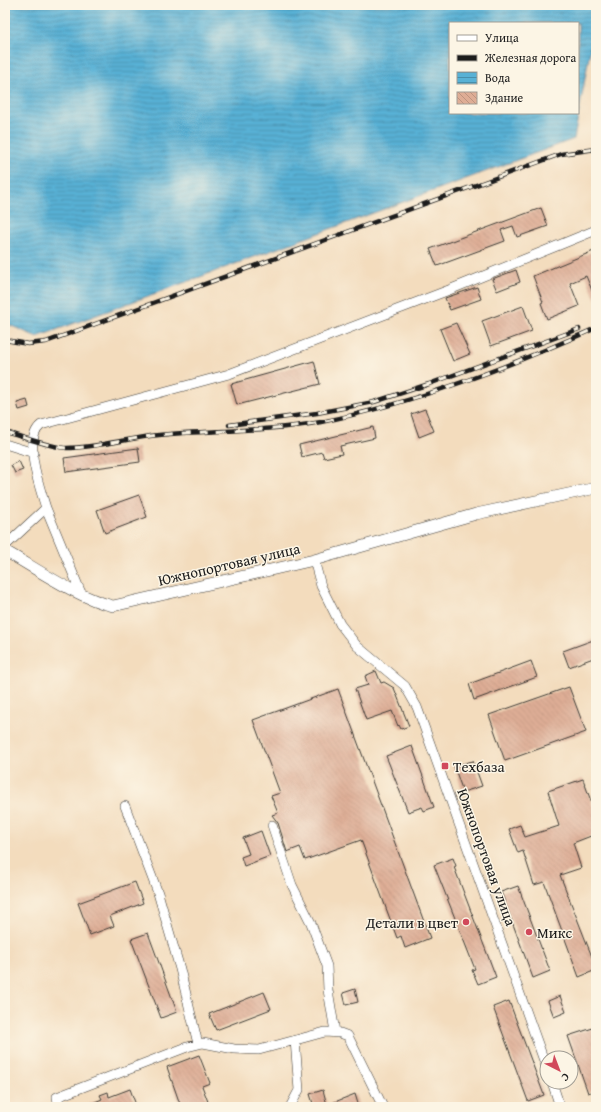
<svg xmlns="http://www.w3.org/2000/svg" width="601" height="1112" viewBox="0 0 601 1112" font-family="'Gentium Book Plus',serif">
<defs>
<pattern id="water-rules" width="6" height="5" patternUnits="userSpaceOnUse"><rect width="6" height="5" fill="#58b1d5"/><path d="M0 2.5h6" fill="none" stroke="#488fac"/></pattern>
<pattern id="building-back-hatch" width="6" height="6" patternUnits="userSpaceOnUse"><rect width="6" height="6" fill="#dead95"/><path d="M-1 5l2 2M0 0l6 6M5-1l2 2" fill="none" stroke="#be9480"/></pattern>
</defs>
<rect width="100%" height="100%" fill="#fcf5e5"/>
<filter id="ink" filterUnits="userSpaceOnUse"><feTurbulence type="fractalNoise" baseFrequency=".025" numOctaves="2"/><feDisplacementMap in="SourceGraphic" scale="8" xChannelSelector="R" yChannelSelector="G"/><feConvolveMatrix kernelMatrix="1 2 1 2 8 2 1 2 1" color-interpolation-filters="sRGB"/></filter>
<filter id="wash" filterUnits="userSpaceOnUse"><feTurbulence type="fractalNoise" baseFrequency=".012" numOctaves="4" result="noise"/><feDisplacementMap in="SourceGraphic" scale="16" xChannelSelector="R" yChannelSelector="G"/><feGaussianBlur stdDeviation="0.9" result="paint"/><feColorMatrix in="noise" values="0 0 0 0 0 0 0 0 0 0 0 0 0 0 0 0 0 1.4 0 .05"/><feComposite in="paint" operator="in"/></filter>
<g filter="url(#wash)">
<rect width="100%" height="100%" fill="#f3dcbd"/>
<path fill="url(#water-rules)" stroke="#3a6678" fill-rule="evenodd" d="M5,5H596V18L574,139L37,337L5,323ZM450,23H578V113H450Z"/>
<g id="blocks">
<path fill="url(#building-back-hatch)" d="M541,208L548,226L517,237L513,226L501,230L505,241L437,266L430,249Z
M596,250V300L586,276L570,283L579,306L547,319L541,303L543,302L533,276Z
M516,270L520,282L497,291L492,279Z
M477,287L481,299L450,310L445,298Z
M523,306L532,331L491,346L482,321Z
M456,323L470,354L453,361L440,329Z
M314,361L320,384L237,405L231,384Z
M27,400L29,407L19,410L17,403Z
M425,409L434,431L419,437L411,414Z
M373,427L375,438L340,446L342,454L324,458L322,452L302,457L299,445Z
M138,448L140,462L66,472L64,458Z
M19,461L23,470L15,473L11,465Z
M139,495L147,517L105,533L97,510Z
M596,639V657L569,667L563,651Z
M531,661L537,677L474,700L469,684Z
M376,671L381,683L384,682L394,688L409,726L401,729L399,725L398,726L392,711L366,720L355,689L368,685L365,676Z
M569,687L586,732L505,761L489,715Z
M338,689L430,938L405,948L401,936L397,938L361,840L305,860L300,847L287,852L278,823L272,815L278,813L271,796L280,793L253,720Z
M412,746L434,807L424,811L422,807L408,812L386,756Z
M473,761L482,786L463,792L454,766Z
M583,779L596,815V834L573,843L581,868L560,875L596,967V970L579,977L544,882L534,885L523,851L518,853L509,829L520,825L525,837L559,826L548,791Z
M261,831L270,856L244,866L241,857L249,854L243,838Z
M453,858L456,866L454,867L496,977L478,984L472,970L475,969L434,865Z
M135,882L143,903L110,916L114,926L90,935L78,903Z
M518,886L550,971L533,978L501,892Z
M148,933L177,1012L161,1018L131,939Z
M355,989L358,1002L346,1005L343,993Z
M264,992L271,1009L216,1030L209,1014Z
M560,996L566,1012L554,1017L548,1001Z
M509,1001L544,1095L528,1101L493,1007Z
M596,1027V1090L588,1093L568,1036Z
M199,1055L210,1083L202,1086L210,1107H181L167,1067Z
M130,1089L136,1105L130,1107H83L102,1099L100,1095L108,1092L109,1097Z
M323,1090L327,1105L355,1094L359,1107H314L310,1094Z"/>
</g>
</g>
<g filter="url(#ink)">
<use href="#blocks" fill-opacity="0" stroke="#3c3934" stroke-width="1"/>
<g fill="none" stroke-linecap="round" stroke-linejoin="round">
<g stroke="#3c3934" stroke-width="10">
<path id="minor" d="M5,444L34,453
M46,508L81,593
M5,546L46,508C40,488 22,440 41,425L229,374L449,290L596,230
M314,560L321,586L340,624L357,646L405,686L417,707L547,1069
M125,806L158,893L180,969L198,1044
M272,825L292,885L311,923L327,966L328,990L335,1032
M552,1082L560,1107
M59,1107L57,1097L187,1047L203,1043L234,1049L259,1050L325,1032L340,1033L348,1036L383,1107
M290,1107L299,1090L295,1040"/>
</g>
<g stroke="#3c3934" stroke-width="12">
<path id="major" d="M5,551C37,569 78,598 113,606L314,560L476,514L596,488"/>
</g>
<use href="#minor" stroke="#fff" stroke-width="9"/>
<use href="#major" stroke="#fff" stroke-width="11"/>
<g stroke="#1c1c1c" stroke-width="4.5">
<path id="rail" d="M5,340L28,344L46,342L561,154L596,149
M229,425L317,413L374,402L429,384L579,329
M5,432C20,436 54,448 67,448C96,448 129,438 159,435C212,430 267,432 321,422C415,403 508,367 596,328"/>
</g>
<use href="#rail" stroke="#fcf5e5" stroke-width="3" stroke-dasharray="9" stroke-linecap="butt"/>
</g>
</g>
<g fill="#d1495b" stroke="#fcf5e5" stroke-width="1.5">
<rect x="441" y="762" width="8" height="8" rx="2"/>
<circle cx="466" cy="922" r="4"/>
<circle cx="529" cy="932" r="4"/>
</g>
<g text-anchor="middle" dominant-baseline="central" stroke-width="3" stroke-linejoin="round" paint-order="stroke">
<g font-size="15" fill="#1c1c1c" stroke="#fcf5e5">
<text transform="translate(229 564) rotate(-13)">Южнопортовая улица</text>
<text transform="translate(487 857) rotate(70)">Южнопортовая улица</text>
</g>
<g font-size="15" fill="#1c1c1c" stroke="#fcf5e5" text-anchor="start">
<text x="453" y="766">Техбаза</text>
<text x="458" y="922" text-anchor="end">Детали в цвет</text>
<text x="537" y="932">Микс</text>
</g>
</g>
<rect width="601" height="1112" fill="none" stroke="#fcf5e5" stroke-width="20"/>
<rect x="449" y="22" width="130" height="92" fill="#fcf5e5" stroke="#a29e95"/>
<rect x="457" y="35" width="20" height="6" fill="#ffffff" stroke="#a29e95"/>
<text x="485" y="42" font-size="12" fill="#1c1c1c">Улица</text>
<rect x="457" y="55" width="20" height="6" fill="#1c1c1c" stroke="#a29e95"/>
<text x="485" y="62" font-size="12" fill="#1c1c1c">Железная дорога</text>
<rect x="457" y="72" width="20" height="12" fill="url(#water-rules)" stroke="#a29e95"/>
<text x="485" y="82" font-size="12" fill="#1c1c1c">Вода</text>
<rect x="457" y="92" width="20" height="12" fill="url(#building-back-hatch)" stroke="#a29e95"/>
<text x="485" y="102" font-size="12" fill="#1c1c1c">Здание</text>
<g transform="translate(559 1070) rotate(138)"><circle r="19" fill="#fcf5e5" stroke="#a29e95"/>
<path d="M0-3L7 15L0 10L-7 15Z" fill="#d1495b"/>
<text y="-6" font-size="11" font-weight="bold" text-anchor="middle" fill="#1c1c1c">С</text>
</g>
</svg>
